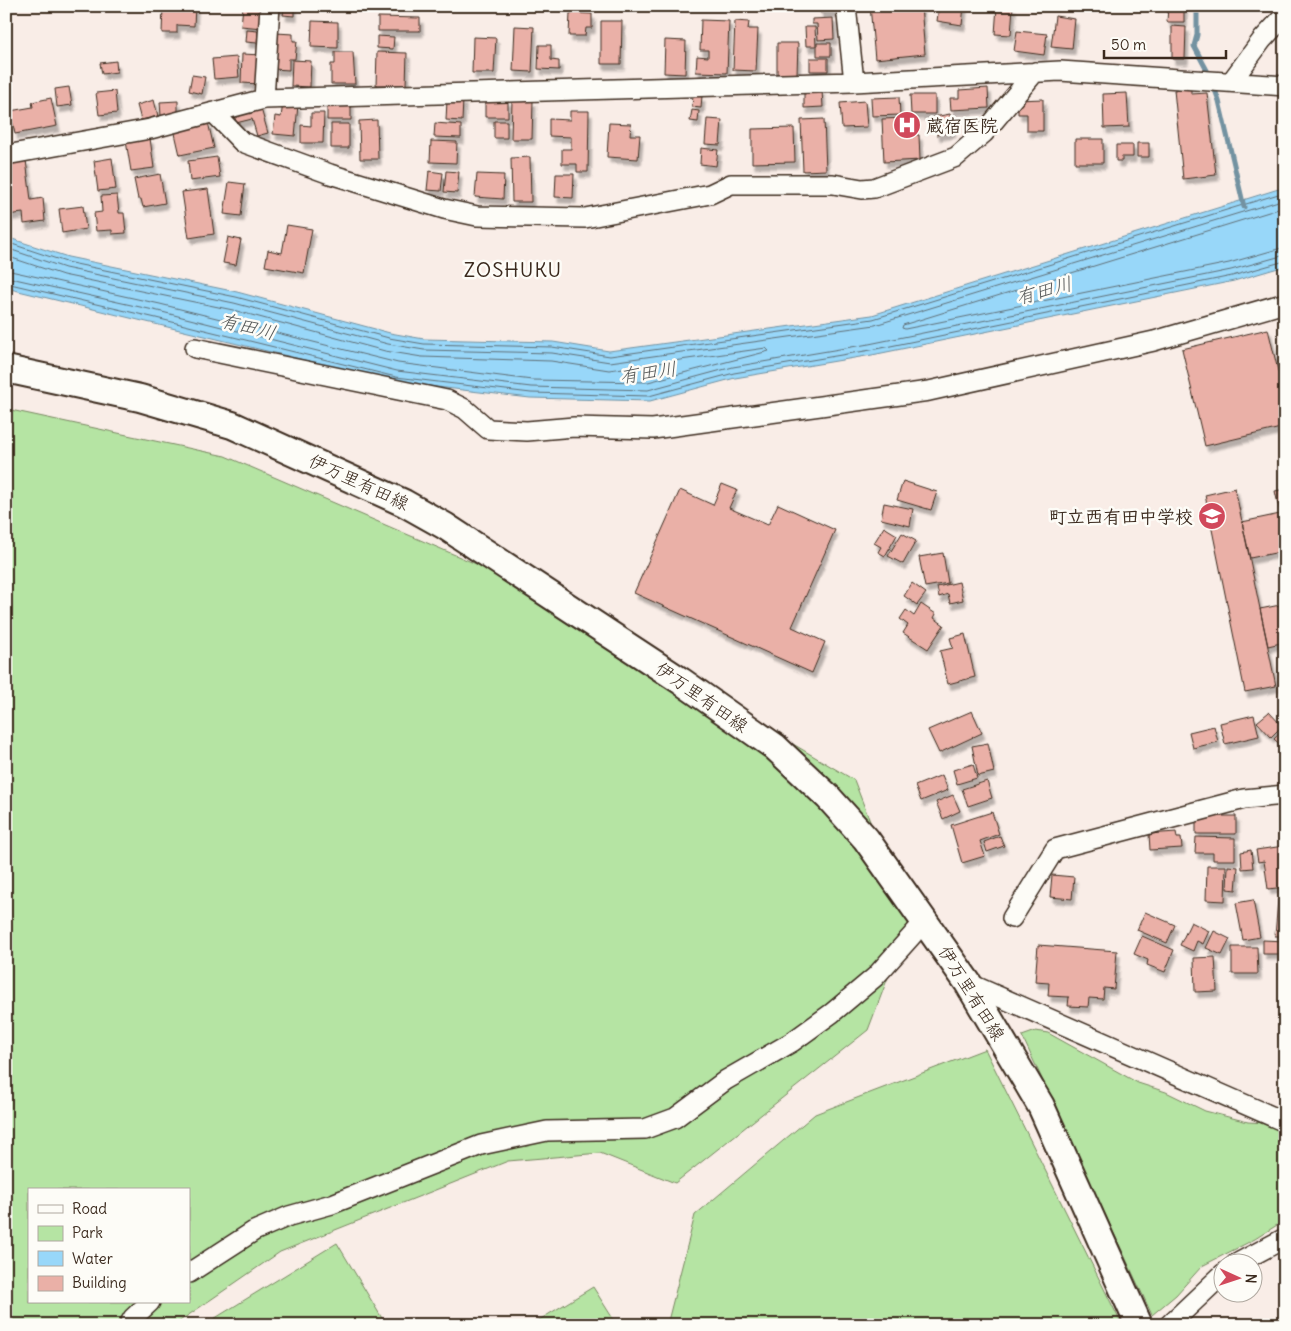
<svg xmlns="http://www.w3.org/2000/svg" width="1291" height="1331" viewBox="0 0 1291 1331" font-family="Delius,'Klee One',sans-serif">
<defs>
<filter id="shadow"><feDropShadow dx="3" dy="5.5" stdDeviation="1" flood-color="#0004"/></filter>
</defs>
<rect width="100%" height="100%" fill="#f9ede7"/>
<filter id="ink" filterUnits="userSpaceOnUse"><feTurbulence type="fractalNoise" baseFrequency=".02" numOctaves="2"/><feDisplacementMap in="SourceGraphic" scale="10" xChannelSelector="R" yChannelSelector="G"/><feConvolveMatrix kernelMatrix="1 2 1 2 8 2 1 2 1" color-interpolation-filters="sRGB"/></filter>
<g filter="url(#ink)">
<path fill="#b5e4a3" stroke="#788760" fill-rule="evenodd" d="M6,409L225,456L518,582L854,780L909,922L868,1030L675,1183L600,1153L508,1161L280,1252L174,1325H6ZM29,1190H189V1302H29Z
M1036,1031L1048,1033L1138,1083L1166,1092L1205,1111L1248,1122L1267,1123L1285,1134V1220L1255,1239L1202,1266L1176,1295L1152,1315L1022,1036Z
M985,1049L1122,1325H667L695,1215L815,1114Z
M337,1243L386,1325H204Z
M593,1287L617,1325H531Z"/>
<path fill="#98d7f9" stroke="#7392a1" d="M1285,187V266L1234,281L872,355L735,378L650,401L530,398L395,382L6,288V237L68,257L237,292L390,333L424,339L553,342L609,351L872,315Z"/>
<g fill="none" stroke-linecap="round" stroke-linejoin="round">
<path stroke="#606f76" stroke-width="1" d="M1285,207L903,325L902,328L905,329L1229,263L1285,247
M6,242L66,262L236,297L389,338L424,344L552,347L610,356L873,319L1285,192
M6,248L65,268L234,303L388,344L424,350L552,353L610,362L875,325L1285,199
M6,256L63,275L233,310L385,351L422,357L551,361L609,370L766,348L769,351L648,382L532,380L398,363L160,304L6,270
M6,277L158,311L397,371L531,387L648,390L733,367L869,344L1231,270L1285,255
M6,283L156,318L396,377L531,393L649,396L734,373L871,350L1232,276L1285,261"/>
<path stroke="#7392a1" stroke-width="5" d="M1197,6V35L1194,46L1210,76
M1214,87L1219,101L1244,207"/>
</g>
<path fill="#eab0a7" stroke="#3b2a1e" filter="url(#shadow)" d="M163,6H195L194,26L177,25V33H162Z
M243,6H265L262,28L241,26Z
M276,6H294V16L283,15L284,9H276Z
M819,6H834V12L820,13Z
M870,6H921L925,54L875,59Z
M939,6H964L962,25L937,21Z
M997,6H1013L1011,35L995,34Z
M1168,6H1184V22H1167Z
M570,13L592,14V28H586L585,36H569Z
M1055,16L1075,19L1072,49L1051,47Z
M378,17L420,18V31H378Z
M833,18L834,39L818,40L817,24H812V19Z
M701,20L729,21L727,73L696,72L697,56L708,57V50H700Z
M312,21L338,22V48L311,47Z
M601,21H622L621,64H601Z
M735,21L749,22L748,29H758L756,71L733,70Z
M515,26L534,27L532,72L513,71Z
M1172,26L1186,27L1185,59H1172Z
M805,27H815L816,46H806Z
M247,30L258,31L257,43L246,42Z
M1017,31L1047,34L1044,55L1014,51Z
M276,33L293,34V41H297L295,59H289V70L274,69Z
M377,36L394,37L393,49L377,48Z
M473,37L496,38L494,73H472Z
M665,40L686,41L685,74L664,73Z
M777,43H798L797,74H777Z
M817,43H831V56H817Z
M539,45H551V60L559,61V70L538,69Z
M335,52H353L355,84H331V64H335Z
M377,52L407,53L406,85H376Z
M242,54L262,55L261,84L241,83Z
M237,57L239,77L214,79L212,59Z
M810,58H828V71H810Z
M292,60L311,61L310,87L291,86Z
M116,61L117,72L102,74L100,63Z
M192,75L205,77L202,94L189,91Z
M69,87L72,105L57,107L55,89Z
M988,88L989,108L951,110L950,98H959V90Z
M1191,88V94L1207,93L1216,175L1183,179L1174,90Z
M822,90L823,107L804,108V91Z
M115,91L117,113L99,115L96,93Z
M1127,93L1129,127L1104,128L1103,94Z
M910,95H935V114H911Z
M693,96H702L701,108L692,107Z
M899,97L900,115L872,116L871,98Z
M51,98L57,126L15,134L10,111L33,107L32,102Z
M1043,99V131H1027V114H1018V100Z
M154,100L158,116L141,120L137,105Z
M447,100H463L462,121L446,120Z
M485,100H508V117H485Z
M512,100L533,101L532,139H511Z
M178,101V115L161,116L160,102Z
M865,101L867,127L842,128L840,103Z
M327,102H351V120H327Z
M283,103L298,105L295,136L273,134L275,116L281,117Z
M260,105L268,133L257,136L252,119L236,123L234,113Z
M692,110L699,111L698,122L690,121Z
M570,111H589L588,172H577V164H562V149H571V137L549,136V119L570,120Z
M311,113H324L323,143H301V125L311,126Z
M950,114L953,132L937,135L934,117Z
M906,118L907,134L919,135L920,160L884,162L882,119Z
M707,119L722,120L720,145L705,144Z
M824,119L826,170L803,171L801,120Z
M377,120L378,159H360L359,121Z
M494,121H507V138H494Z
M208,122L214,148L180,155L174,129Z
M435,123L461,125V138L434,137Z
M609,123L631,124L630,135H640L638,159L607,157Z
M331,124H349V148H331Z
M794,128L795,162L752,163V129Z
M150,138L154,168L131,171L126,141Z
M1075,139H1103V163H1075Z
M431,141L457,142L456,163L430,162Z
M1137,143H1149V157H1137Z
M1116,145H1133V157H1122V161H1116Z
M701,148L718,150L716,166L700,164Z
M217,157L220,177L190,181L188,161Z
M530,157L531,202H512L511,158Z
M112,158L116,189L98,191L94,161Z
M26,160L31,200L43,198L45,221L24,224L23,213L7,215L6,162Z
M429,171L443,173L441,191L427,190Z
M446,171L459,172L457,193L444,192Z
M160,174L165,203L143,207L141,199H138L134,179Z
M477,174L504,175L503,199L475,197Z
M556,174H574L573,198L555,197Z
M229,182L245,184L241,216L224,214Z
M208,189L214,234L189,238L182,192Z
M117,195L119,213H124L126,233L112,234V230L96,231L94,213L102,212L101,196Z
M83,206L86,229L62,233L59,209Z
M287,225L312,229L304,273L265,266L268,250L282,253Z
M228,237L241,240L236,265L223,263Z
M1268,329L1285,400V427L1205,446L1182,349Z
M903,481L937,492L931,510L897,500Z
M722,484L737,490L729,508L768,525L778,504L835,530L792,627L825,642L812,673L634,593L680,490L713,505Z
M1235,488L1276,686L1245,692L1205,495Z
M1285,489V534L1275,491Z
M884,503L913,509L910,526L881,519Z
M1280,514L1285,534V551L1250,558L1242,522Z
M884,527L897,535L885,556L878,552L881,547L874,543Z
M902,533L916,541L903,564L888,556Z
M943,553L948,583L925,587L919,557Z
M959,582L963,600L950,603L948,594L939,597L937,587Z
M912,583L926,593L917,605L904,596Z
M921,604L936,614L934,618L944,625L928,649L903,633L908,625L900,619L906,610L914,616Z
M1285,604V642L1268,646L1260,609Z
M965,634L975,677L948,684L940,651L953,648L950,638Z
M972,711L982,733L939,753L928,730Z
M1269,712L1282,726L1271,737L1257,722Z
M1254,715L1259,736L1225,744L1220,723Z
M1214,726L1218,742L1193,748L1189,732Z
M1285,727V749L1274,739Z
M988,743L994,772L978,776L972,746Z
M973,764L977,778L957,784L953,770Z
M942,775L948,790L921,801L915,786Z
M987,781L992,798L968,806L962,789Z
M953,795L960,811L943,819L936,802Z
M992,812L999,834L980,841L985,856L962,863L951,825Z
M1205,816H1236V834H1196V820H1205Z
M1176,832L1177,838H1181L1182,848L1150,850L1149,834Z
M1000,836L1004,846L987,852L984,842Z
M1196,837L1235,838V860H1213V853H1195Z
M1284,846L1285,887L1268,889L1264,861L1258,862L1256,850Z
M1251,850L1253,868L1242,869L1241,852Z
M1207,866H1226L1225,901L1206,900Z
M1228,866L1238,867L1236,890L1227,889Z
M1052,875L1074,877L1072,899L1050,897Z
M1278,899H1285V936H1275Z
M1253,900L1260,937L1243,940L1236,903Z
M1145,912L1175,925L1167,943L1137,930Z
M1191,922L1209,931L1203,944L1197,941L1193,951L1180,945Z
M1214,931L1230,939L1222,955L1206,948Z
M1142,936L1174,950L1165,972L1147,965L1148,960L1134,954Z
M1263,940L1285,941V954H1263Z
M1038,945L1117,951L1114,989L1104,988L1103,999L1089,998L1088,1007L1068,1006L1069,997L1048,996L1049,983L1035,982Z
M1232,947H1257L1258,974H1232Z
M1215,957L1217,991L1195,992L1194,958Z"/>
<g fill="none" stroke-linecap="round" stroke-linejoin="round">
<g stroke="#3b2a1e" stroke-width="22">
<path id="minor" d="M846,6L854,82
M1231,82L1262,40L1285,15
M264,99L270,6
M213,112L242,142L330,174L444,209L477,216L585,218L710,194L731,184H833L862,189L874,188L956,157L984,133L1035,72
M6,155L150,129L264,99L854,82L1060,71L1285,86
M195,348L447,400L465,409L488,429L527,431L574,427L653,429L929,391L1154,341L1285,303
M1012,918L1055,849L1244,799L1285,795
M968,983L1285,1122
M1236,1264L1285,1238
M189,1273L254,1231L289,1216L332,1204L481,1145L547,1131L645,1129L675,1118L726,1080L792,1042L832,1013L875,977L925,921
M129,1325L133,1318L150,1302
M1169,1325L1224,1273"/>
</g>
<g stroke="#3b2a1e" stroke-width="30">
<path id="secondary" d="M6,369L140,398L232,425L404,503L445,526L681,681L775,747L828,797L866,839L968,983L1041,1106L1139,1325"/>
</g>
<use href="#minor" stroke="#fdfcf7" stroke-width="19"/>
<use href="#secondary" stroke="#fdfcf7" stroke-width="26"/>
</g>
</g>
<defs>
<g id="hospital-disc" transform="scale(1.4375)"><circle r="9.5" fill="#d1495b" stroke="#fdfcf7"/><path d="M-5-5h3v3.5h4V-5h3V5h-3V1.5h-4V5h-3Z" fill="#fff"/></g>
<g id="school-disc" transform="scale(1.4375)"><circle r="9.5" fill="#d1495b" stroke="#fdfcf7"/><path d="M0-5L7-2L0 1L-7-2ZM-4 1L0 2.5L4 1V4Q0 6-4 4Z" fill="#fff"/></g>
</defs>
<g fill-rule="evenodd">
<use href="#hospital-disc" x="907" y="125"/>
<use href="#school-disc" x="1212" y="516"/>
</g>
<g text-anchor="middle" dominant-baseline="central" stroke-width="5" stroke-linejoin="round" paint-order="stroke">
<g font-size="18" font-weight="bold" fill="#3b2a1e" stroke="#fdfcf7" text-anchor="start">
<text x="926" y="125">蔵宿医院</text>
<text x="1193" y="516" text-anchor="end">町立西有田中学校</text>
</g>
<g font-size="18" fill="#3b2a1e" stroke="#fdfcf7">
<text transform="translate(359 482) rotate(25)">伊万里有田線</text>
<text transform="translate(702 697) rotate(35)">伊万里有田線</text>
<text transform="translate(972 993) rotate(58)">伊万里有田線</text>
</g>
<g font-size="19" font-style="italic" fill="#525555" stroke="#fdfcf7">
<text transform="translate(1044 290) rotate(-15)">有田川</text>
<text transform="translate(248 326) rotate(14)">有田川</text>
<text transform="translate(648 372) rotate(-8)">有田川</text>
</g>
<g font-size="20" letter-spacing="1" fill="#3b2a1e" stroke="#fdfcf7">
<text x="513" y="269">ZOSHUKU</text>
</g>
</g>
<rect width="1291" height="1331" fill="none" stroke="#fdfcf7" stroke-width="25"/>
<rect x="12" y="12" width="1266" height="1306" fill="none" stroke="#3b2a1e" stroke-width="2" filter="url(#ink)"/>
<rect x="28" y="1188" width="162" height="115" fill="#fdfcf7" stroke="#afa8a0"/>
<rect x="38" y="1205" width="25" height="8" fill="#fdfcf7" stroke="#afa8a0"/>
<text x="72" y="1214" font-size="15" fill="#3b2a1e">Road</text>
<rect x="38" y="1226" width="25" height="15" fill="#b5e4a3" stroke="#afa8a0"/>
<text x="72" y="1238" font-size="15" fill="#3b2a1e">Park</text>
<rect x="38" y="1251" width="25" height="15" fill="#98d7f9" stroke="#afa8a0"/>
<text x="72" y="1264" font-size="15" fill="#3b2a1e">Water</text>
<rect x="38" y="1276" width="25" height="15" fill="#eab0a7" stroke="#afa8a0"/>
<text x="72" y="1288" font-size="15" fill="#3b2a1e">Building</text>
<g transform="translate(1238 1278) rotate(93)"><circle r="24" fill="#fdfcf7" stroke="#afa8a0"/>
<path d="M0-4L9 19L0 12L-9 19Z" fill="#d1495b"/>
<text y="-8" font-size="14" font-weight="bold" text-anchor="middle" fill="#3b2a1e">N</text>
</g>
<path d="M1104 50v8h122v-8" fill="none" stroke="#3b2a1e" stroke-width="2.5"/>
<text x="1111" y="50" font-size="15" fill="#3b2a1e" stroke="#fdfcf7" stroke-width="4" paint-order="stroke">50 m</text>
</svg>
